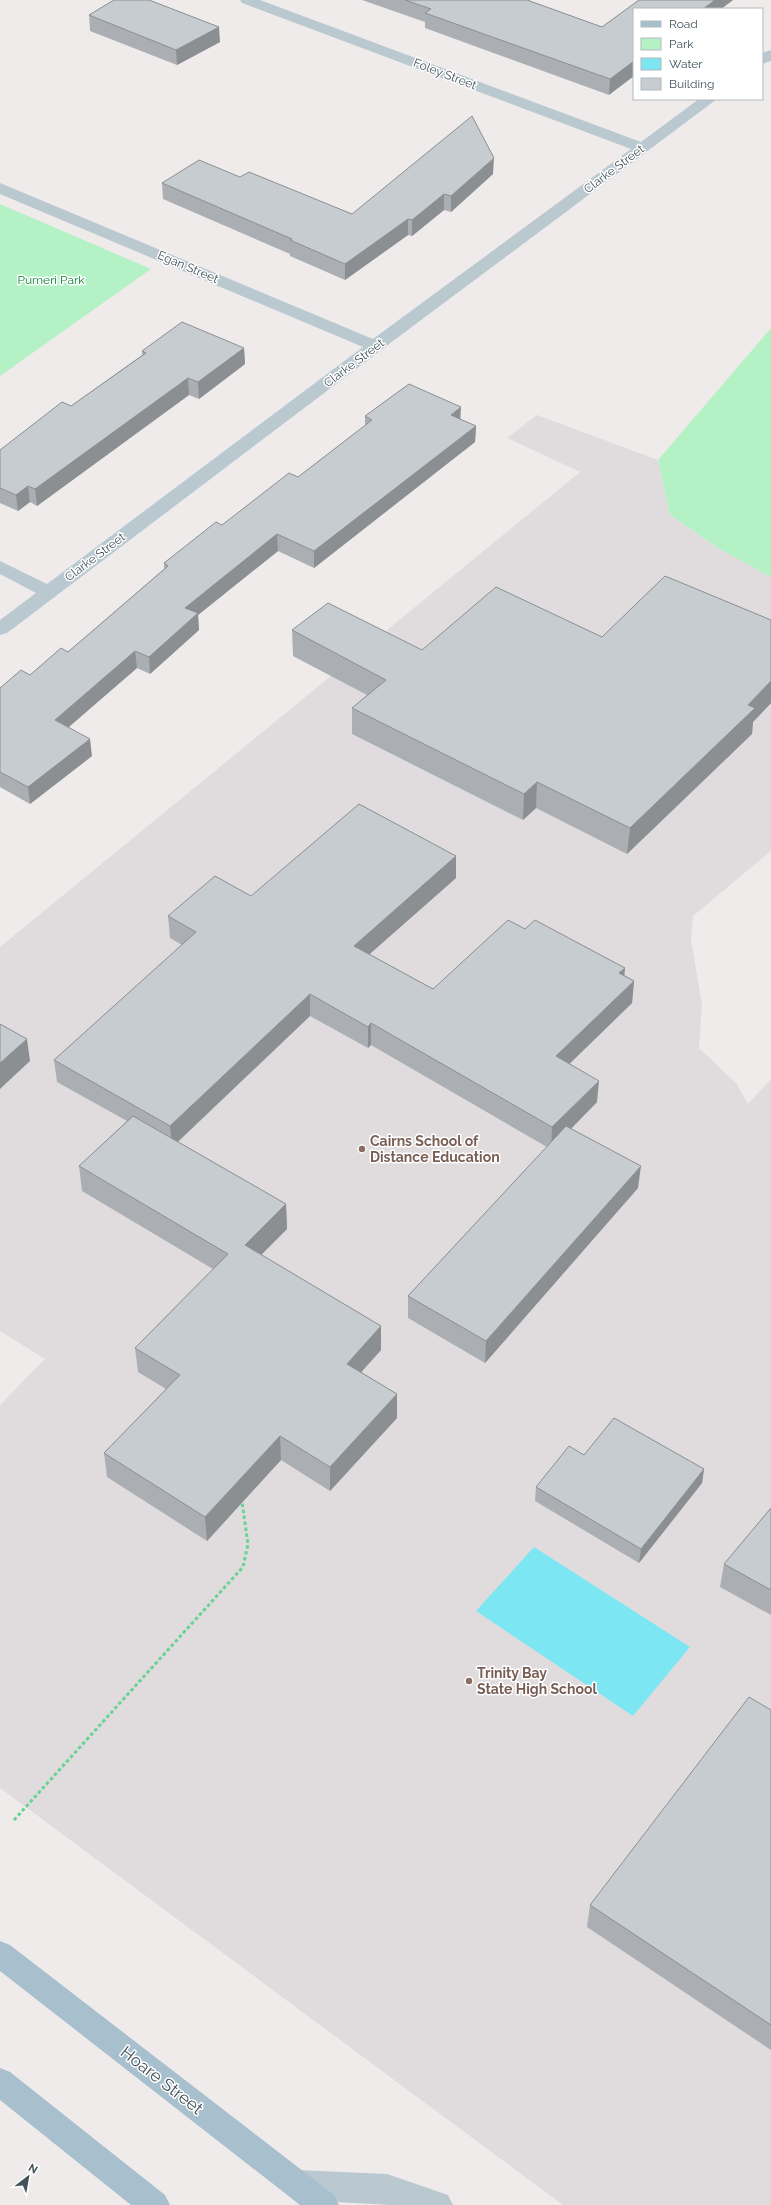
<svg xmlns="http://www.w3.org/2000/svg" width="771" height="2205" viewBox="0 0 771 2205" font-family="Raleway,sans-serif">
<rect width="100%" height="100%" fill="#efebeb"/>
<path fill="#e0dcdd" d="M537,415L658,460L670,515L718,548L771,577V851L693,916L691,939L702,1005L699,1048L736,1083L748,1104L771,1079V2205H563L0,1788V1405L45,1359L0,1331V947L580,472L507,438Z"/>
<path fill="#b4f2c6" d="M0,204L151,269L0,376Z
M771,328V577L718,548L670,515L658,460Z"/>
<path fill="#7de6f3" d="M534,1547L690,1647L633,1716L476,1611Z"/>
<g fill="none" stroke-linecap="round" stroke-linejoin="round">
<path stroke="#69d394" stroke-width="3" stroke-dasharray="3.5 2.5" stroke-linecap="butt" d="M14,1820L243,1567L248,1544L242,1502"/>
<path fill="#bac8d0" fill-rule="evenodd" d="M240,0H260L641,142L699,99H717L381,350L7,633L0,635V620L36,593L0,574V561L47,584L363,347L0,194V183L373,339L631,149L242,3Z
M771,50V61L762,64V53Z
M298,2170L387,2174L448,2195L453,2205H391L298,2200L288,2195L283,2185L288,2175Z"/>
<path fill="#a8bfce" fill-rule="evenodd" d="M0,1941L10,1945L334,2195L339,2205H300L0,1971Z
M0,2068L10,2072L165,2195L170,2205H131L0,2100Z"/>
</g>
<path fill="#abafb4" d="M362,0H527L602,27L639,0H733L721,9H634L609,95L425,28V22Z
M89,15L220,42L177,65L90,31Z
M493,174L451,212L444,210L412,236L408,235L345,280L290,256V254L163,199L162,183L240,177L352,214Z
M244,348L245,364L199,399L189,395L37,506L30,502L18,511L0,503V450L71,406L142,355V351Z
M365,416L460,419L476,426L475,442L314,568L278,551L198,615L199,630L150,674L137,668L69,727L92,756L30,804L0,787V688L30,675L68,652L164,569V563L222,525L298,477L365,426Z
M771,620V703L753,722L752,734L627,854L536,808L523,820L352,734V708L367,695L293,656L292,630L422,650L602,637Z
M456,856V878L369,954L433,989L525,929L625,968L624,975L634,981L632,1003L569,1064L597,1102L571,1129L638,1188L485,1363L408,1318V1296L547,1147L371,1045L368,1048L310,1016L178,1142L286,1204L287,1229L261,1255L381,1326V1350L361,1372L397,1394V1418L330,1491L281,1460L207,1541L107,1477L104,1453L166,1389L138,1372L135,1348L213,1269L82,1191L79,1166L127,1121L57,1082L54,1060L182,945L170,938L168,916L251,896Z
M704,1469L702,1483L639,1563L535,1501L536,1487Z
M771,1508V1615L720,1587L724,1564Z
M771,1710V2050L587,1927L590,1905Z"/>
<path fill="#8b8f92" d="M715,0H733L721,9H703Z
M219,27L220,42L177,65L176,50Z
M634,61V76L609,95L610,79Z
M494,158L493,174L451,212V196Z
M444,194V210L412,236V220Z
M408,219V235L345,280V264Z
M244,348L245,364L199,399L198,382Z
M188,378L189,395L37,506L35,489Z
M461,407L460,424L451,415Z
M476,426L475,442L314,568V551Z
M28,486L30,502L18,511L16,495Z
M277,534L278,551L198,615L199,630L150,674L149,657L185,608Z
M135,651L137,668L57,737L55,720Z
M771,681V703L753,722L752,734L627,854L630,828Z
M90,739L92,756L30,804L28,787Z
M537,782L536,808L523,820L524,794Z
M456,856V878L354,968V946Z
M625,968L623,990L619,973Z
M634,981L632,1003L555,1078L556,1056Z
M310,994V1016L172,1147L170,1126Z
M371,1023V1045L368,1048V1027Z
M27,1039L30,1061L0,1089V1063Z
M599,1081L597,1102L551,1149L552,1127Z
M641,1166L638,1188L485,1363L486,1341Z
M286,1204L287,1229L246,1270L245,1245Z
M381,1326V1350L347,1388V1364Z
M397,1394V1418L330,1491V1467Z
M280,1436L281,1460L207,1541L205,1517Z
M704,1469L702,1483L639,1563L641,1549Z"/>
<path fill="#c7ccd1" stroke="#8b8f92" d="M114,0H149L219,27L176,50L89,15Z
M405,0H527L602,27L639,0H715L703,9H634V61L610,79L425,13L431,9Z
M472,116L494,158L451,196L444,194L412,220L408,219L345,264L290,240L292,239L162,183L199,160L240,177L249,172L352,214Z
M182,322L244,348L198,382L188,378L35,489L28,486L16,495L0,488V450L62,402L71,406L146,353L142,351Z
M409,384L461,407L451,415L476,426L314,551L277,534L185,608L198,613L149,657L135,651L55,720L90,739L28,787L0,772V688L21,670L30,675L61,648L68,652L168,566L164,563L216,522L222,525L289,473L298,477L372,420L365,416Z
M665,576L771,620V681L748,705L755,708L630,828L537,782L524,794L352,708L386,680L292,630L328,603L422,650L496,587L602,637Z
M359,804L456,856L354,946L433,989L508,920L525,929L535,920L625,968L619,973L634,981L556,1056L599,1081L552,1127L371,1023L368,1027L310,994L170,1126L54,1060L196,932L168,916L215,876L251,896Z
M0,1024L27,1039L0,1063Z
M133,1116L286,1204L245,1245L381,1326L347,1364L397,1394L330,1467L280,1436L205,1517L104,1453L180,1375L135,1348L228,1254L79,1166Z
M566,1126L641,1166L486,1341L408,1296Z
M614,1418L704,1469L641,1549L536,1487L569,1446L584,1455Z
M771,1508V1590L724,1564Z
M749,1697L771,1710V2025L590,1905Z"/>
<g fill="#8d6e63" stroke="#fff" stroke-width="1.5">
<circle cx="362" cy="1149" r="4"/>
<circle cx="469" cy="1681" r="4"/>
</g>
<g text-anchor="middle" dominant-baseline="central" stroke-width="3" stroke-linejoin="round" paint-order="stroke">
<g font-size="12" fill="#42515a" stroke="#fff">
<text transform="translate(445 74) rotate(21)">Foley Street</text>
<text transform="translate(614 169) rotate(-37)">Clarke Street</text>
<text transform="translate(188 267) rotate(23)">Egan Street</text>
<text transform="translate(354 363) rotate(-37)">Clarke Street</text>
<text transform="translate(95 557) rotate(-37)">Clarke Street</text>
</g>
<g font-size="12" fill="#0e813c" stroke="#fff">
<text x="51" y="280">Pumeri Park</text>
</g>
<g font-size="14" font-weight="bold" fill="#785e54" stroke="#fff" text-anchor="start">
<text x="370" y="1141">Cairns School of<tspan x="370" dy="16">Distance Education</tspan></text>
<text x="477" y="1673">Trinity Bay<tspan x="477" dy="16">State High School</tspan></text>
</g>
<g font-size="17" fill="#42515a" stroke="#fff">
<text transform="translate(162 2080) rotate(38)">Hoare Street</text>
</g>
</g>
<rect x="633" y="8" width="130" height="92" fill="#ffffff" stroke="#b3b9bd"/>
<rect x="641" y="21" width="20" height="6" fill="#a8bfce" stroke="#b3b9bd"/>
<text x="669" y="28" font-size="12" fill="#42515a">Road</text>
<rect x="641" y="38" width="20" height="12" fill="#b4f2c6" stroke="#b3b9bd"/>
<text x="669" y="48" font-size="12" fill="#42515a">Park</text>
<rect x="641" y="58" width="20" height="12" fill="#7de6f3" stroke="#b3b9bd"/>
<text x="669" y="68" font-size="12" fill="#42515a">Water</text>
<rect x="641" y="78" width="20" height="12" fill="#c7ccd1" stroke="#b3b9bd"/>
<text x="669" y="88" font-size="12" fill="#42515a">Building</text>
<g transform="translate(28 2177) rotate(31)" stroke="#ffffff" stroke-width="3" paint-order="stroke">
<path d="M0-3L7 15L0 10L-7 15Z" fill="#42515a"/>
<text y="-6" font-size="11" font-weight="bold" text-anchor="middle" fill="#42515a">N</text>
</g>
</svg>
